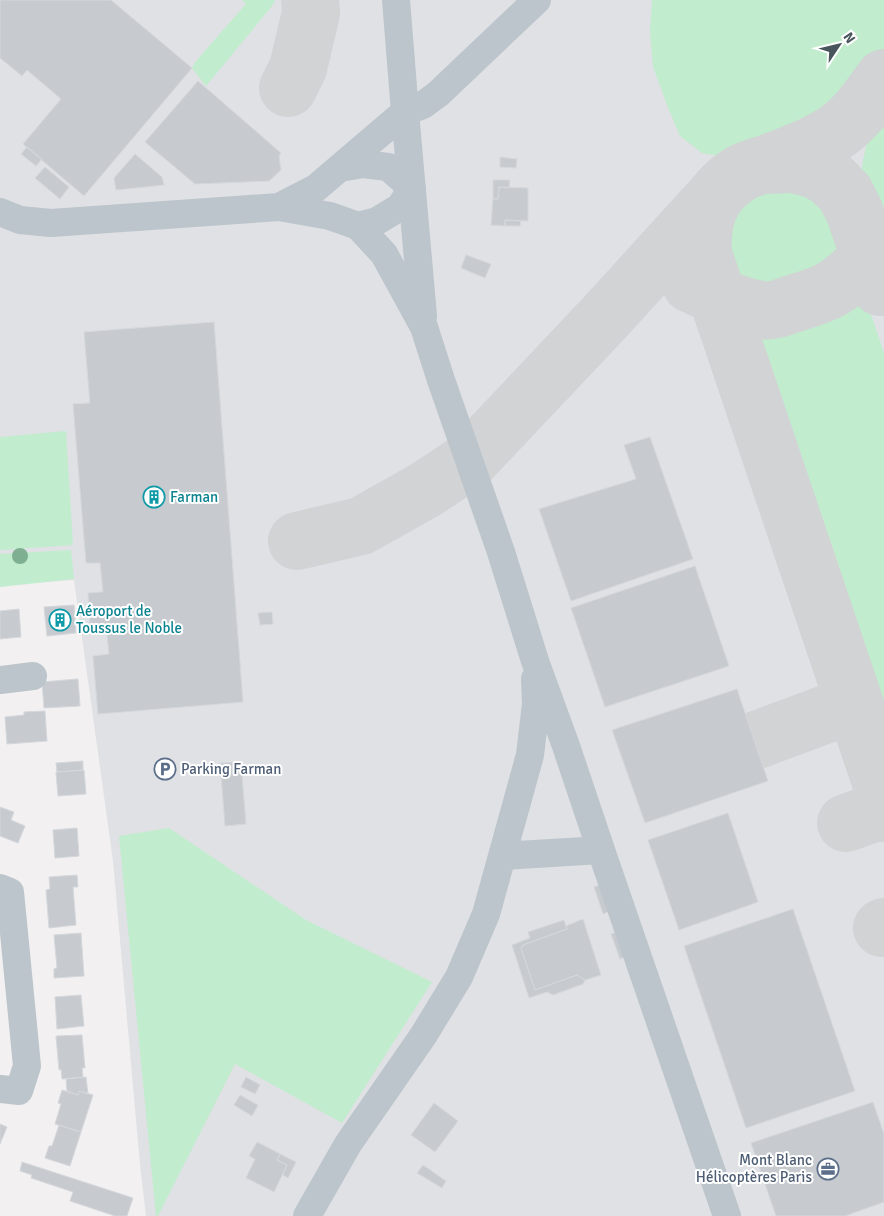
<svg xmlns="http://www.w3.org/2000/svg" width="884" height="1216" viewBox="0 0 884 1216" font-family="Signika,sans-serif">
<rect width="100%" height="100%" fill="#f2f0f0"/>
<path fill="#dfe1e4" d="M0,0H884V1216H146L140,1165L113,861L74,580L0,585Z"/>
<path fill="#c1ecce" d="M242,0H275L272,6L206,86L192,68L196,61L246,4Z
M652,0H884V53L853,97L837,94L802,131L778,144L754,153L723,157L702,153L680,136L669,110L653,67L650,32Z
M884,106V209L877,210L869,207C866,201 863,195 862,189C860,180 862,170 863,161C867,141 872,123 884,106Z
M779,185C792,186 805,186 816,192C831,202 843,223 845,240C846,252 837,269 828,276C816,286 800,288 786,292C781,294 776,296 771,296C759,298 745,295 735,287C723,278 719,266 719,251C718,226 722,211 744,196C747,194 750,191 753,190C761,186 771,186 779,185Z
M856,303L865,307L872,317L884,353V748L749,350L751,341L757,336Z
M66,431L73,545L0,550V437Z
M71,550L74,579L0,587V554Z
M169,828L306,920L432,982L342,1123L235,1064L158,1216H156L119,836Z"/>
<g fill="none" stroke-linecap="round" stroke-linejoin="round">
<path stroke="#d2d3d4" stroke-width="58" d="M884,78C869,99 855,120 833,134C812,148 789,155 766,164C757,167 746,169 738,175C708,194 701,222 703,254L884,791
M288,88L298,68L311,13L310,0
M762,165L794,164L814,169L830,178L845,193L855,213L880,287
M691,284C714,294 737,307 763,310C772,312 784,307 792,304C805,300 820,296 832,289C853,276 869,259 884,239
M297,541L361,526L425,490L469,461L606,316L717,194
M754,741L840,709C848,708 852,709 858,714
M846,823L877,812L884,813
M882,928L884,927"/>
</g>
<path fill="#c7cbcf" stroke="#d4d7db" d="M0,0H111L192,68L84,196L23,144L61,99L27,70L22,76L0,58Z
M198,81L281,153L279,156L281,170L269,181L195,184L145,142Z
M27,147L42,159L36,166L21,154Z
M135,154L162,177L164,185L116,190L114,178Z
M500,157L517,159L516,168L500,167Z
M45,167L69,187L60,199L35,178Z
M493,180H510L509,188L499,187L498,199H493Z
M499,187L528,188V221L505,220V226L491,225L493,199H498Z
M505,220L521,221L520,226H505Z
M466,255L491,264L485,278L461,268Z
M214,322L243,702L98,714L93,656L109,654L106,624L90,625L88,593L103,592L100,563H86L73,404L90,403L84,332Z
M650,437L693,559L571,601L539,509L636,479L624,445Z
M695,566L729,666L605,707L571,608Z
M74,605L76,633L47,636L44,607Z
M19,609L21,637L0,639V611Z
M272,612L273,624L260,625L258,613Z
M78,679L80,706L44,708L42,682Z
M737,689L768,781L645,823L612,730Z
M45,711L47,741L7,744L5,717L24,715V712Z
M83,761V770L57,772L56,763Z
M241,762L246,824L225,826L220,763Z
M84,770L86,794L58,796L56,772Z
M0,807L14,812L11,820L25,826L18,843L0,836Z
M728,813L758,902L679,930L648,840Z
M77,828L79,856L55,858L53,830Z
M77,875L78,887H73L76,925L49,928L46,890L50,889L49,877Z
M610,881L619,907L603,914L594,887Z
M793,909L855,1091L746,1128L684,946Z
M583,919L601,975L585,980L577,975L535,990L521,948L523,945L567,929L566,926Z
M564,920L567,929L523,945L521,948L535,990L577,975L585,980L583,984L553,995L547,992L529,998L512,945L530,938L528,932Z
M626,929L635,953L620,959L611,934Z
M81,933L84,976L54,978V969L57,968L54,935Z
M81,995L84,1026L57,1029L55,997Z
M82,1035L85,1068H82L83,1077L62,1079L61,1069L59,1070L56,1036Z
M86,1077L88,1094L79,1091L78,1095L67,1091L66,1079Z
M246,1077L260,1085L255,1094L241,1087Z
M62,1090L78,1095L79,1091L93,1095L81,1132L55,1124L61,1104L58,1103Z
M240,1095L258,1105L252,1116L234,1105Z
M873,1102L884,1134V1202L845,1216H776L751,1143Z
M434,1103L458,1121L435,1152L411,1135Z
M0,1124L7,1127L0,1144Z
M59,1125L81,1132L70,1166L45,1158L49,1146H52Z
M257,1142L280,1154L277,1160L287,1165L274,1192L246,1178L255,1159L249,1156Z
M280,1154L296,1162L288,1178L283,1175L287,1165L277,1160Z
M22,1162L133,1198L127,1216H115L70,1201L73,1192L31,1178L32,1175L20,1171Z
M423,1165L446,1181L442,1188L417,1173Z"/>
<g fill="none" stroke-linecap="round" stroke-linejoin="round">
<path stroke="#bcc5cb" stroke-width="28" d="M396,0L405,112L423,316
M340,168L363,164L388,167L412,188
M279,207L316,188L405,112L423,105L438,94L537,0
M0,212L20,220L51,223L279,207L330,216L358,226L384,254L424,327L441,380L501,552L535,661L566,746L601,850
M358,226L377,221L400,207L412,188
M0,680L33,676
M502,856L601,850L727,1216
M0,888L10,892L27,1066L19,1091L0,1089
M307,1216L348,1144L423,1036L459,977L486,914L530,755L536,704L535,679"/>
</g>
<circle fill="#7daf90" cx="20" cy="556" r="8"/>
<defs>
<g id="building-ring" transform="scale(1.125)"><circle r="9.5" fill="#fff" stroke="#0f9aa8" stroke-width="1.5"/><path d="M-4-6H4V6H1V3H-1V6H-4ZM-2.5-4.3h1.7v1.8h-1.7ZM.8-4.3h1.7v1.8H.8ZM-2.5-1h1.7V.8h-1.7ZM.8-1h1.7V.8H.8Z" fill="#0f9aa8"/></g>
<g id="parking-ring" transform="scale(1.125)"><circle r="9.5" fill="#fff" stroke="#5c6f8a" stroke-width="1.5"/><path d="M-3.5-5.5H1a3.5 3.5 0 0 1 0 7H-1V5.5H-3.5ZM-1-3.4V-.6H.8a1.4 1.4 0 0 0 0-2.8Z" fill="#5c6f8a"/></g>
<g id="office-ring" transform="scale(1.125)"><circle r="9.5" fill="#fff" stroke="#5c6f8a" stroke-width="1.5"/><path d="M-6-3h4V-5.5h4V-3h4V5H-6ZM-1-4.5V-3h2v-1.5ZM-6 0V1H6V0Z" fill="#5c6f8a"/></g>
</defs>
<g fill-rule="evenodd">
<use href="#building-ring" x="154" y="497"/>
<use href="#building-ring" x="60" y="620"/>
<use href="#parking-ring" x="165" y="769"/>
<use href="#office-ring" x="828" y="1169"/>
</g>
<g text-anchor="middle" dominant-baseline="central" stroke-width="4" stroke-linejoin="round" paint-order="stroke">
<g font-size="15" fill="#0d838f" stroke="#fff" text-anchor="start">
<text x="170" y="497">Farman</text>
<text x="76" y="611">Aéroport de<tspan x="76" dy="17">Toussus le Noble</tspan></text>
</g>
<g font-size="15" fill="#4e5e75" stroke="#fff" text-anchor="start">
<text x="181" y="769">Parking Farman</text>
<text x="812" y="1160" text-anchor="end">Mont Blanc<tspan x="812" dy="17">Hélicoptères Paris</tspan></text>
</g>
</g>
<g transform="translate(839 45) rotate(55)" stroke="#ffffff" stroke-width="4" paint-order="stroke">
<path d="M0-4L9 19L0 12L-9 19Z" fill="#49555c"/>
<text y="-8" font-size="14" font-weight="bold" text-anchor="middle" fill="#49555c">N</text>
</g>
</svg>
